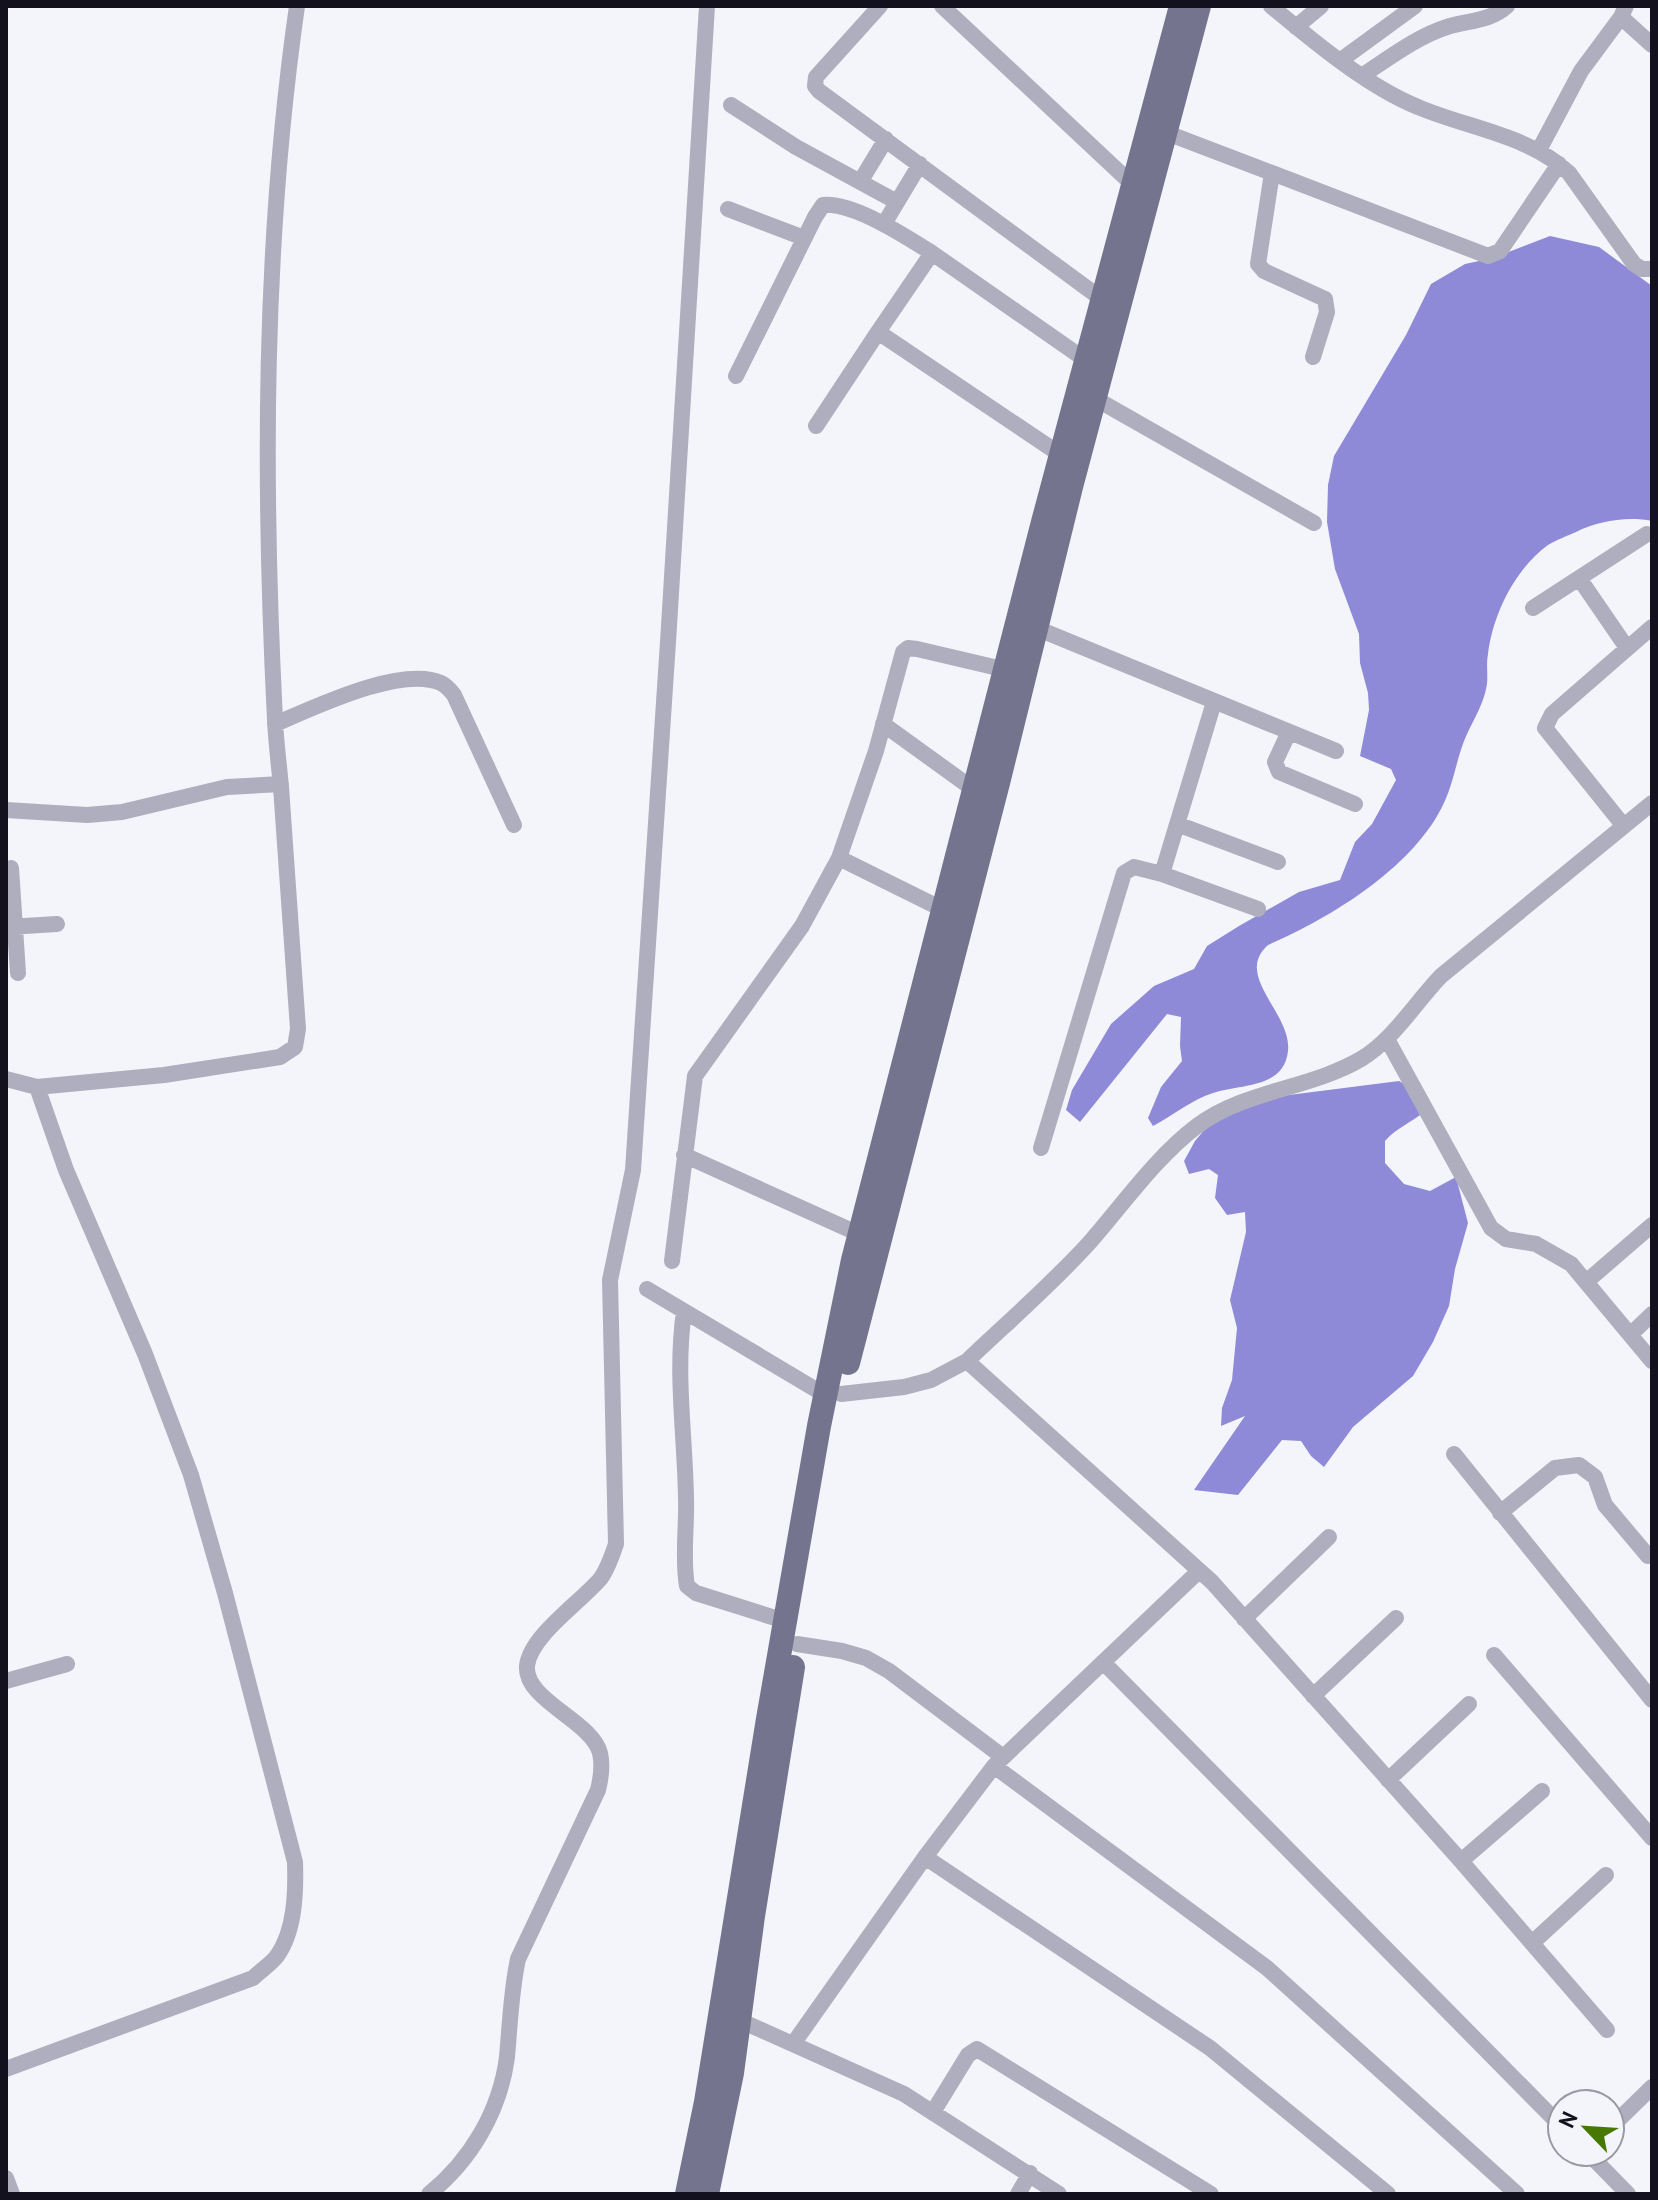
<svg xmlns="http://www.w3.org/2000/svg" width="1658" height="2200" viewBox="0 0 1658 2200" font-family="'PT Sans',sans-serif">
<rect width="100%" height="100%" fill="#f4f4fb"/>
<path fill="#8e8ad8" d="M1550,236L1599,247L1652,286V521C1627,516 1598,521 1576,532C1567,536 1556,540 1548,545C1515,569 1493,614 1488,654C1486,664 1488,674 1487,684C1484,703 1475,717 1467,734C1456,758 1454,785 1441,809C1409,870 1330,918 1268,945C1233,976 1292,1013 1288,1051C1284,1089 1240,1084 1213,1093C1193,1099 1172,1116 1153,1126L1148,1118L1161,1087L1182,1061L1180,1046L1181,1017L1167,1014L1080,1122L1066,1110L1072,1090L1111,1024L1154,986L1194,969L1207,946L1239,926L1299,892L1340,880L1355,842L1372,824L1396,780L1391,769L1360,756L1369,710L1368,693L1360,663L1359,634L1335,569L1327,522L1328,485L1334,456L1406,335L1431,284L1465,264L1493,258Z
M1399,1081L1411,1088L1425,1111C1411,1123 1396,1128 1385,1141V1163L1404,1184L1430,1191L1456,1177L1468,1223L1455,1269L1449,1306L1433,1342L1413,1376L1353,1427L1324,1467L1311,1456L1301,1441L1282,1440L1238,1495L1194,1490L1245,1416L1221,1426L1222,1408L1232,1380L1237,1328L1230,1300L1246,1232L1245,1212L1227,1215L1215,1198L1218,1175L1209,1169L1189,1174L1184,1161L1195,1141L1212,1121L1240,1107L1289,1095Z"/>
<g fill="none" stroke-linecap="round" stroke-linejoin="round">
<path stroke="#aeaebe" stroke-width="16" d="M880,6L816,77L815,86L819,91L1103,300
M942,6L1132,184
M1271,6C1313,41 1368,87 1418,107C1467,128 1529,135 1569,173L1634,264L1642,269H1652
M1621,17L1652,45
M1296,27L1321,6
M1341,60L1415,6
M1363,75C1389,58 1418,36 1447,27C1469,20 1489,22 1507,6
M731,105L796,147L897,202
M1167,133L1272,173L1258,264L1264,271L1325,299L1327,312L1313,357
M1539,150L1581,71L1621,17L1626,6
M1272,173L1488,256L1500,251L1559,164
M860,182L886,139
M728,209L804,238
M884,224L920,164
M736,376L815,217L823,205C853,202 907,237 932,253
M1096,399L1314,523
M816,426L878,332
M1061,455L878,332L932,253L1087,361
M1579,578L1627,648
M1533,608L1647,534
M1036,628L1336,751
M1214,702L1162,874L1258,909
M275,724C313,708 401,665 441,683C445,685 451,691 454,695L514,825
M883,724L973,789
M1289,732L1275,762L1279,772L1355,804
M6,810L87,815L122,812L227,787L281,784
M1177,824L1278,862
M1623,825L1545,728L1552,714L1652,627
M11,868L18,973
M942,909L839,858L876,751L903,652L908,648L917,649L1011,671
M8,927L57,924
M1387,1039L1491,1228L1506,1239L1536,1244L1571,1264L1652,1361
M6,1079L37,1087L164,1075L280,1057L295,1047L298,1029C292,948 287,867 281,787C279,765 276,742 275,720C263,482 263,243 297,6
M1041,1148L1124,873L1134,867L1162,874
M684,1155L859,1234
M672,1261L695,1076L802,926L839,858
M1586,1282L1652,1225
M647,1289L825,1395
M684,1311C675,1374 685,1435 686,1498C687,1527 682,1558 687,1586L696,1593L785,1621
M1630,1335L1652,1314
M841,1394L904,1387L931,1380L967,1361
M1454,1454L1652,1700
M1500,1513L1555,1468L1579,1465L1595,1477L1605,1505L1648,1556
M1244,1619L1329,1537
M797,1644L842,1651L866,1658L889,1671L1003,1757
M1494,1655L1652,1838
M1103,1662L1562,2127
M6,1681L67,1664
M1313,1696L1396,1618
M994,1766L1267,1968L1517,2194
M1388,1780L1469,1704
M925,1857L1210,2048L1388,2194
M1461,1861L1542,1791
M1532,1943L1606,1875
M739,2020L904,2094L1059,2194
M1607,2030L1461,1861L1212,1582L967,1361C1008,1322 1052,1284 1090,1242C1124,1203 1156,1157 1197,1126C1245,1090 1310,1089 1361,1059C1394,1039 1415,1003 1441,976L1652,803
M793,2044L925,1857L994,1766L1199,1571
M6,2069L253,1978C260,1971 271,1964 277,1956C295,1931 296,1892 295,1862L225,1593L191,1475L145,1354L66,1170L37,1087
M933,2112L968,2055L977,2049L1211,2194
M1610,2128L1652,2087
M1587,2152L1628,2194
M6,2178L12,2194
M429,2194C471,2160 500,2111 507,2057C510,2024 511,1991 518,1959L598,1790C601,1778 603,1766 600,1753C592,1721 524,1700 527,1666C530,1636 581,1602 601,1578C608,1568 612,1556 616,1544L610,1280L633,1170L668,642L707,6
M1018,2194L1030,2173"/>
<path stroke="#74748f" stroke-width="24" d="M848,1363L998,783L1071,487L1199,6
M687,2194L706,2102L768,1719L819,1426L853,1260L1043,522L1181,6
M707,2194L732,2073L753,1916L793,1667"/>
</g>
<rect width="1658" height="2200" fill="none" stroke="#12111d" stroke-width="16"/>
<g transform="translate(1586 2128) rotate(295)"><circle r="38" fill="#f4f4fb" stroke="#9a99a2" stroke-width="2"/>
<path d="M0-6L14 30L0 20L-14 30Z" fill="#477800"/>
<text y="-12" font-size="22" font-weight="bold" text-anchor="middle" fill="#12111d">N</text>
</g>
</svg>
